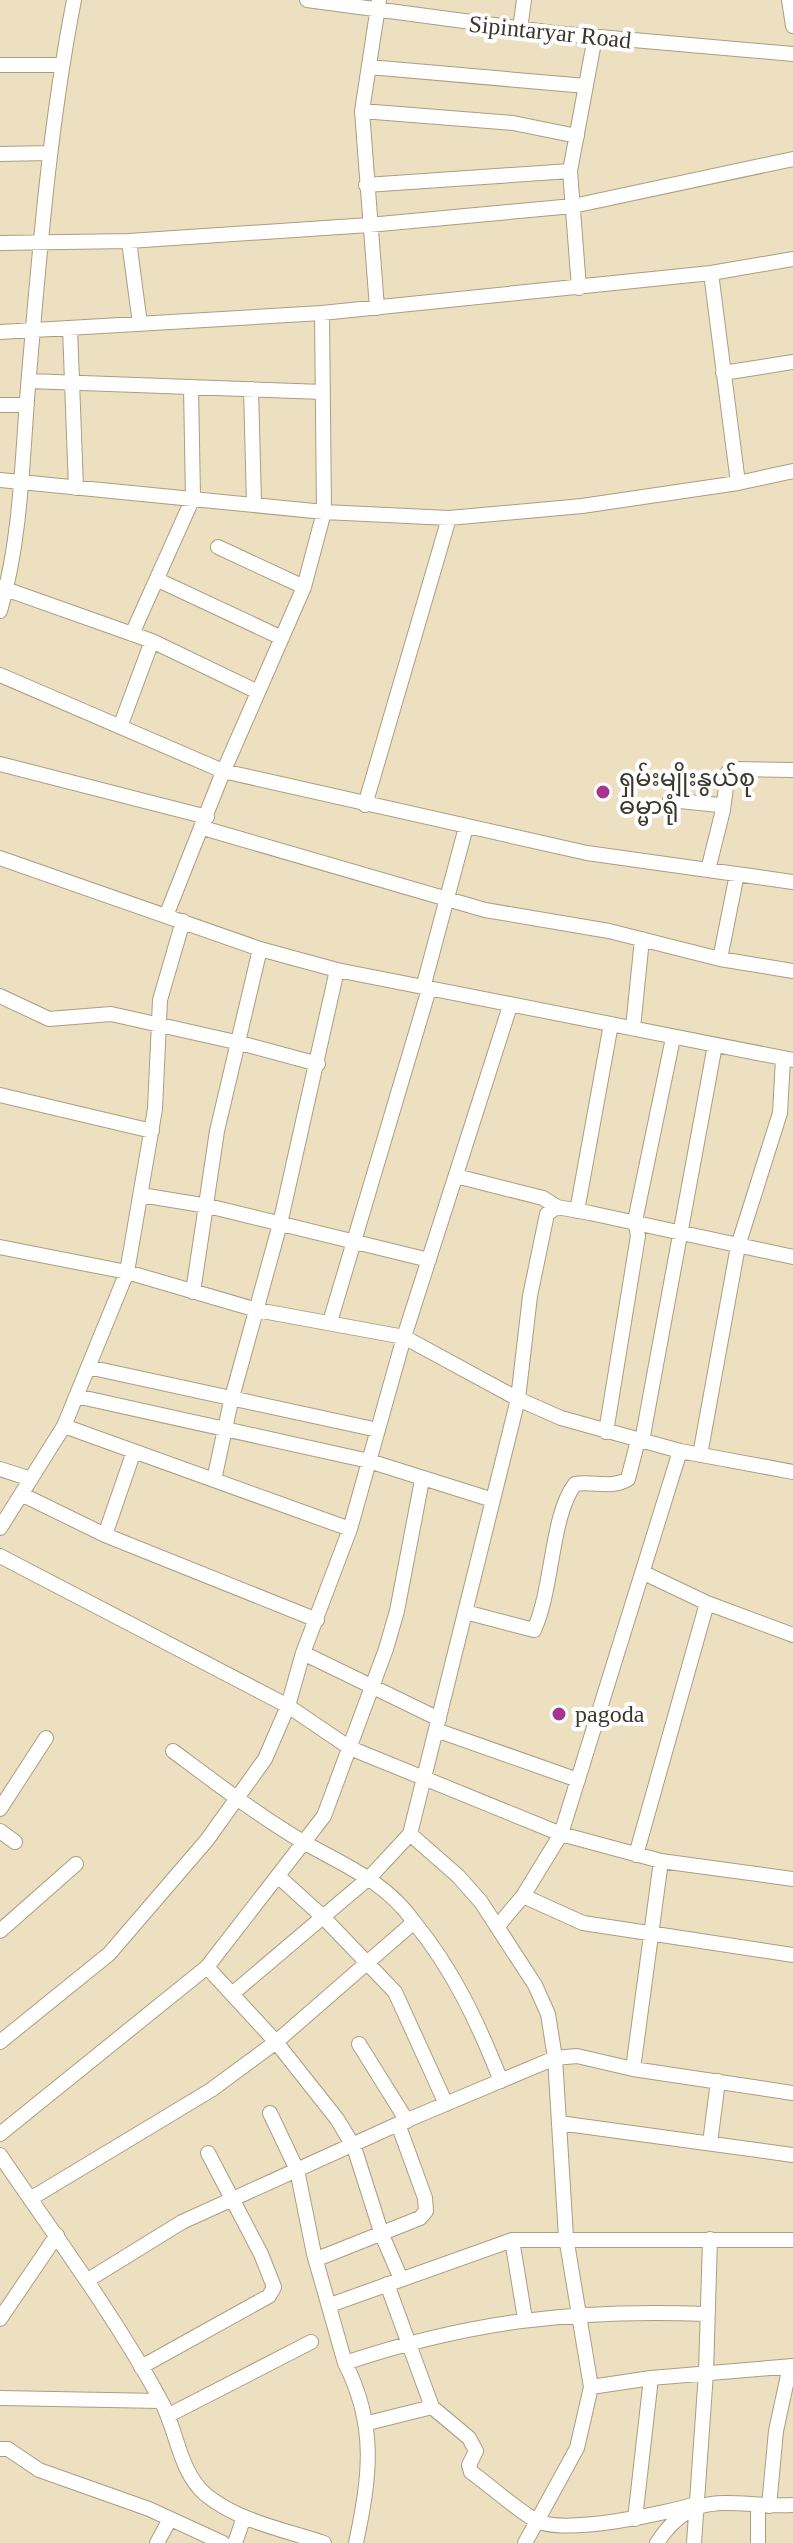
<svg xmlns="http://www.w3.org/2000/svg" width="793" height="2543" viewBox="0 0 793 2543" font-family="'Times New Roman','Noto Sans Myanmar',serif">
<rect width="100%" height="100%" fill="#ece0c1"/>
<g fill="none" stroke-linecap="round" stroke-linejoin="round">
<g stroke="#aa9e81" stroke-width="16">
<path id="minor" d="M307,0L554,33L793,54
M789,0L793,26
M520,29L524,0
M0,65H61
M369,67L586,86
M362,111L513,123L577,136
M0,154L49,153
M366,185L570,171
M129,241L140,324
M0,243L129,241L369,225L573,206L793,159
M711,273L738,483
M579,288L570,171L595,37
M377,308L362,111L379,0
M70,328L76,488
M0,332L322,313L711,273L793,259
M723,373L793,362
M29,381L323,392
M251,389L254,504
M0,405H27
M0,480L324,512L449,518L582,506L738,483L793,471
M218,547L304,587
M158,580L282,638
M0,587L152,641L258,692
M0,611C21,540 22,461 28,387C39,258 49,128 74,0
M132,634L193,498L191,387
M0,675L223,771L587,853L793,882
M120,727L152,641
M0,764L207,817
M670,800L719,805L723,810L708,870
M365,805L449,518
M723,810L728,772L732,769L793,770
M203,828L485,910L609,931L720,959L793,971
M0,858L260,949L337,970L793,1060
M166,916L221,777L304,587L324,512L322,313
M720,959L737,874
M423,988L466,827
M0,996L49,1019L111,1014L240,1043L318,1064
M633,1028L642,939
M0,1095L152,1131
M456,1176L543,1198L557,1207
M141,1195L208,1206L429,1260
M577,1211L611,1024
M0,1247L127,1272L257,1310L404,1337L518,1399L561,1418L680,1451L793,1472
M193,1292L217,1131L260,949
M330,1322L429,989
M88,1367L378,1430
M76,1396L369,1461L493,1500
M64,1426L350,1529
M606,1432L638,1236L635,1221L673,1038
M642,1441L715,1045
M700,1455L738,1246L780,1113L783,1059
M0,1469L31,1479
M214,1480L231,1401L280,1224L337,970
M23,1495L105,1535L317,1620
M0,1528L64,1426L127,1272L155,1109L160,1000L183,921
M105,1535L134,1451
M0,1556L288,1706L350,1748L561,1834L661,1861L793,1879
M644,1573L707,1603L793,1635
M465,1612L534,1630C553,1589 551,1515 575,1484C594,1481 611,1489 628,1479L638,1440
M303,1653L439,1719
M436,1730L578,1780
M0,1809L46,1738
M0,1831L15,1842
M410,1834L458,1876L481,1902L535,1985L548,2014L555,2058L566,2237L591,2387L577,2448L525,2543
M636,1855L707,1603
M279,1877L323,1917L395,1992L446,2104
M523,1896L583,1923L793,1955
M414,1922C454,1971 478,2023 501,2081
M497,1927L523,1896L561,1834L680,1451
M0,1931L76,1864
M207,1967L276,2042L337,2119L354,2147L382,2235L401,2279
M232,1994L370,1877L410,1834L518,1399L530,1296L547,1214L557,1207L590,1213L793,1257
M0,2042L109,1954L207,1840L265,1759L288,1706L303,1653L350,1529L404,1337L510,1006
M359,2044L407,2121
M633,2069L661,1861
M270,2113L297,2170L314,2254L345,2363C470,2321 575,2309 707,2314
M559,2123L793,2155
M0,2134L207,1967L324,1816L386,1649L397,1611L422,1480
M710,2143L718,2081
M0,2155C55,2236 114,2314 161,2401C177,2430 179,2471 205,2494C237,2521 285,2530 324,2543
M30,2199L211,2090L276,2042L414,1922C386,1882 346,1866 305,1843C259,1816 216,1783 173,1751
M512,2240L525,2319
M317,2259L420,2218L426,2211L425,2198L398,2124
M88,2280L182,2222L398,2124L555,2058L577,2056L633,2069L793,2093
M387,2284L432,2407L469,2438L476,2451L469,2465L471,2472C492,2487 513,2507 535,2520C563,2536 668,2513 699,2503
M330,2305L512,2240H793
M0,2319L57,2235
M345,2363C377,2426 370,2476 356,2543
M141,2367L269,2296L274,2287L261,2254L208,2153
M591,2387L651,2378L793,2366
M0,2398L161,2401
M169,2415L311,2342
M368,2423L432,2407
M0,2449H8L39,2470L149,2509L223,2543
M758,2506V2543
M769,2506L776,2431L790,2366
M635,2519L651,2378
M157,2543L170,2519
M235,2543L244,2517
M657,2543C694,2485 733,2508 793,2505
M694,2543L706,2373L710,2239"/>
</g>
<use href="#minor" stroke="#fff" stroke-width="14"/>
</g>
<g fill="#a7358f" stroke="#fff" stroke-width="3">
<circle cx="603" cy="792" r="8"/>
<circle cx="559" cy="1714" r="8"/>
</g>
<g text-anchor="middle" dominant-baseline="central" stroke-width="8" stroke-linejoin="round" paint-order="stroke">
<g font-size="24" fill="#3c372b" stroke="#fff">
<text transform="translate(550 32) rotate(6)">Sipintaryar Road</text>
</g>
<g font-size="24" fill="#3c372b" stroke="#fff" text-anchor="start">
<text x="619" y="778">ရှမ်းမျိုးနွယ်စု<tspan x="619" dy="28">ဓမ္မာရုံ</tspan></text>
<text x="575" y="1714">pagoda</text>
</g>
</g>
</svg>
